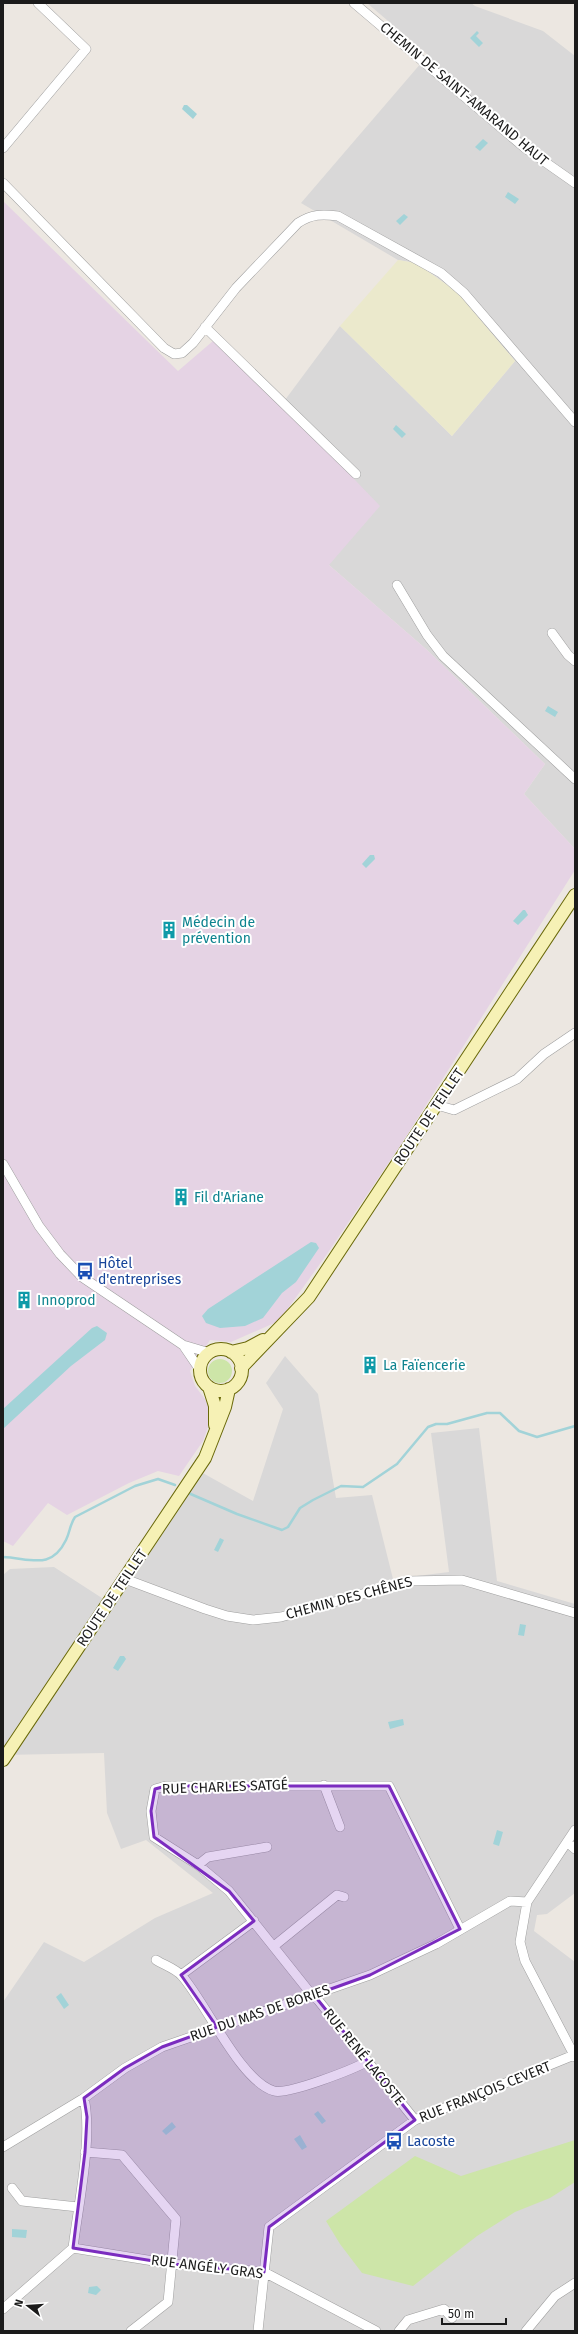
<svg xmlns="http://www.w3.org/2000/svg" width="578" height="2334" viewBox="0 0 578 2334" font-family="'Fira Sans',sans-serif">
<rect width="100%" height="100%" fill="#ece7e1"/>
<path fill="#d9d8d8" d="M367,3H471L475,6L543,31L575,56V849L524,794L545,764L426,649L329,565L282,404L340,326L452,436L515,361L457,292L416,263L398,260L301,203L428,55Z
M285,1356L318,1394L336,1498L372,1495L393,1579L449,1572L431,1433L479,1428L497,1581L575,1604V1893L547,1914L537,1915L534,1931L575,1962V2331H3V2002L44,1942L84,1962L155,1918L213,1893L146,1840L121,1849L107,1813L104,1753L3,1755V1575L10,1569L54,1567L105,1600L192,1467L253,1501L283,1409L266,1383Z"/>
<path fill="#e5d3e4" d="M3,201L178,371L213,341L282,404L380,506L329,565L426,649L545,764L524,794L575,849V870L402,1143L327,1254L279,1321L231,1342L210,1340L190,1371L195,1386L205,1399L210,1411L208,1427L203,1441L179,1476L158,1471L129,1483L67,1515L48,1503L13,1546L3,1541Z"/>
<path fill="#ebe9cc" d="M398,260L416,263L457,292L515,361L452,436L340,326Z"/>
<path fill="#cde5a8" d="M208 1371a12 12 0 1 1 24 0a12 12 0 1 1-24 0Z
M575,2140V2182L550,2198L515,2212L477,2236L413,2286L362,2273L340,2244L326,2221L415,2156L461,2176Z"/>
<path fill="#a2d3d8" d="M477,31L479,33L476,36L483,43L479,47L470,38Z
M184,105H187L197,114L193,119L182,109Z
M483,139L488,143L480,151L475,147Z
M508,192L519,199L515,204L505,197Z
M404,214L408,217L400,225L396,221Z
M396,425L406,434L402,438L393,429Z
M548,706L558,712L555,717L545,711Z
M370,855H374L375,859L366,868L362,864Z
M523,910H525L528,915L518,925L513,921Z
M311,1242L316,1243L319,1248L296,1282L282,1293L263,1318L245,1326L220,1328L206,1323L202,1316L208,1309Z
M97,1326L107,1333L105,1340L71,1366L3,1429V1409L92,1328Z
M220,1538L224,1540L218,1552L214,1550Z
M520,1624L526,1625L524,1636L518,1635Z
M120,1656H124L126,1659L118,1671L113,1668Z
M403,1719L404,1725L390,1729L388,1722Z
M497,1830L503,1832L499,1846L493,1844Z
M61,1993L69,2005L64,2009L56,1997Z
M318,2111L326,2121L322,2124L314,2114Z
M172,2122L176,2127L166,2135L162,2131Z
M300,2135L307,2147L302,2150L294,2139Z
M12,2229L27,2230L26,2238L12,2237Z
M97,2286L101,2290L96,2295L88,2293L89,2287Z"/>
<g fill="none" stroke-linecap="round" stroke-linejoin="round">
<path stroke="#a2d3d8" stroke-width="2.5" d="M186,1492L237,1514L282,1530L288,1527L300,1508L313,1500L341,1486L363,1487L397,1464L428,1427L436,1424H447L487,1413H500L519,1431L537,1437L575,1426
M3,1557C30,1558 51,1571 66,1540C70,1532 70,1524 75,1517L135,1486L158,1479L175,1485"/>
<g stroke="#9f9f9f" stroke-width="10">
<path id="minor" d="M354,3L525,148L575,183
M3,148L86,49L38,3
M3,183L164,348L174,354L182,353L193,343L236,288L298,223C312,214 322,214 338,216L441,273L464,293L575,422
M205,327L356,474
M397,585L427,635L443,656L575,779
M552,633L568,655L575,661
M437,1105L454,1110L517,1079L544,1054L575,1033
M3,1164L39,1226L60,1254L82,1277L183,1345L210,1353
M183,1345L200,1370
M125,1579L205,1609L227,1616L253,1620L281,1617L408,1581L462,1580L575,1613
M324,1785L340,1827
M575,1830L527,1902L520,1942L525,1961L575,2057
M567,1842L575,1849
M198,1865L208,1857L267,1847
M274,1946L337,1895L344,1897
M156,1960C164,1965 176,1969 182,1976C206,2003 240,2081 274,2091C288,2095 354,2069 368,2061
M181,1975L254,1921
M415,2120L318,2000L312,1995L229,1891L198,1865L154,1837L151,1811L155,1789L166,1786H389L460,1929
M3,2147L84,2098L125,2068L162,2047L370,1975L436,1944L510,1901L527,1902
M85,2152L122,2155L176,2219L168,2302L131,2331
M12,2188L22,2201L78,2207
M73,2248L172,2264L264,2272L376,2331
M3,2309L73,2248C78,2206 93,2138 84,2098
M258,2331L269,2227L415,2120L574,2055
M399,2331L408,2320L444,2309L452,2318
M526,2331L555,2296L575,2283"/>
</g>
<g stroke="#6a690a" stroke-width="14">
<path id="secondary" d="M200 1370a21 21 0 1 1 42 0a21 21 0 1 1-42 0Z
M231,1352L248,1348L263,1340
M241,1368L309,1297L575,895
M209,1387L215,1406V1425
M3,1760L205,1458L225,1407L229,1389"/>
</g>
<use href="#minor" stroke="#fff" stroke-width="9"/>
<use href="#secondary" stroke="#f6f1b5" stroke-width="12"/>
</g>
<path fill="#7b2cbf" fill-opacity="0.2" stroke="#7b2cbf" stroke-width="3" stroke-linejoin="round" d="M166,1786H389L460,1929L370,1975L314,1995L415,2120L269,2227L264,2272L172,2264L73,2248L85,2152L87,2117L84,2098L125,2068L162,2047L217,2027L181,1975L254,1921L229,1891L154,1837L151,1811L155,1789Z"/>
<defs>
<g id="building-bare" transform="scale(1.38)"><path d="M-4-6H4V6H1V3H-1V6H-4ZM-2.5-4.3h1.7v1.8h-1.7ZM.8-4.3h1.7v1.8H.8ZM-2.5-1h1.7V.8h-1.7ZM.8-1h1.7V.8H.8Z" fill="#0f9aa8" stroke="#fff" stroke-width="2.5" paint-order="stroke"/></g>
<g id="bus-bare" transform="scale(1.38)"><path d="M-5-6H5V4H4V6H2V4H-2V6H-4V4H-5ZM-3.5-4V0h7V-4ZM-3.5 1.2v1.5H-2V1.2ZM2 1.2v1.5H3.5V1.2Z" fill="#1a4fb4" stroke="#fff" stroke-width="2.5" paint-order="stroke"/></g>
</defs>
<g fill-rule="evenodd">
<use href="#building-bare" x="169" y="930"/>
<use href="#building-bare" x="181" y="1197"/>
<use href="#bus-bare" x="85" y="1271"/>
<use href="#building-bare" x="24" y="1300"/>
<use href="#building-bare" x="370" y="1365"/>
<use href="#bus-bare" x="394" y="2141"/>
</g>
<g text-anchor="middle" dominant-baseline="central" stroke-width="4" stroke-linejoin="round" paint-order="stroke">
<g font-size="14" fill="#1b1b1b" stroke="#fff">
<text transform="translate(464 94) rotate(40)">CHEMIN DE SAINT-AMARAND HAUT</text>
<text transform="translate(429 1117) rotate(-56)">ROUTE DE TEILLET</text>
<text transform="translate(112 1598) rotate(-56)">ROUTE DE TEILLET</text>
<text transform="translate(349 1598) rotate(-15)">CHEMIN DES CHÊNES</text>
<text transform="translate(225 1787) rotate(-2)">RUE CHARLES SATGÉ</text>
<text transform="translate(260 2013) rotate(-19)">RUE DU MAS DE BORIES</text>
<text transform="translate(364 2057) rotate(51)">RUE RENÉ LACOSTE</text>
<text transform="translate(485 2092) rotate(-22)">RUE FRANÇOIS CEVERT</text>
<text transform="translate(207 2267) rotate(7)">RUE ANGÉLY GRAS</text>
</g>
<g font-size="14" fill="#0d838f" stroke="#fff" text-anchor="start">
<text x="182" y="922">Médecin de<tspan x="182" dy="16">prévention</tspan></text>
<text x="194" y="1197">Fil d'Ariane</text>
<text x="37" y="1300">Innoprod</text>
<text x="383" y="1365">La Faïencerie</text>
</g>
<g font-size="14" fill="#164399" stroke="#fff" text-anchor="start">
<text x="98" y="1263">Hôtel<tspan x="98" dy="16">d'entreprises</tspan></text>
<text x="407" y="2141">Lacoste</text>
</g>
</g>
<rect width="578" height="2334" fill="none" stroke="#1b1b1b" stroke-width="8"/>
<g transform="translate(28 2306) rotate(287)" stroke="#ffffff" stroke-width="3" paint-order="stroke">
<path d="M0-3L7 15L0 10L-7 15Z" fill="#1b1b1b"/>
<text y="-6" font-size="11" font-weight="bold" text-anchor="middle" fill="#1b1b1b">N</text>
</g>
<path d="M442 2318v6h64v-6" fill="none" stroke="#1b1b1b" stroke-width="2"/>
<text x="448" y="2318" font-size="12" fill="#1b1b1b" stroke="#ffffff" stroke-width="3" paint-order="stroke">50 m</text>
</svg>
